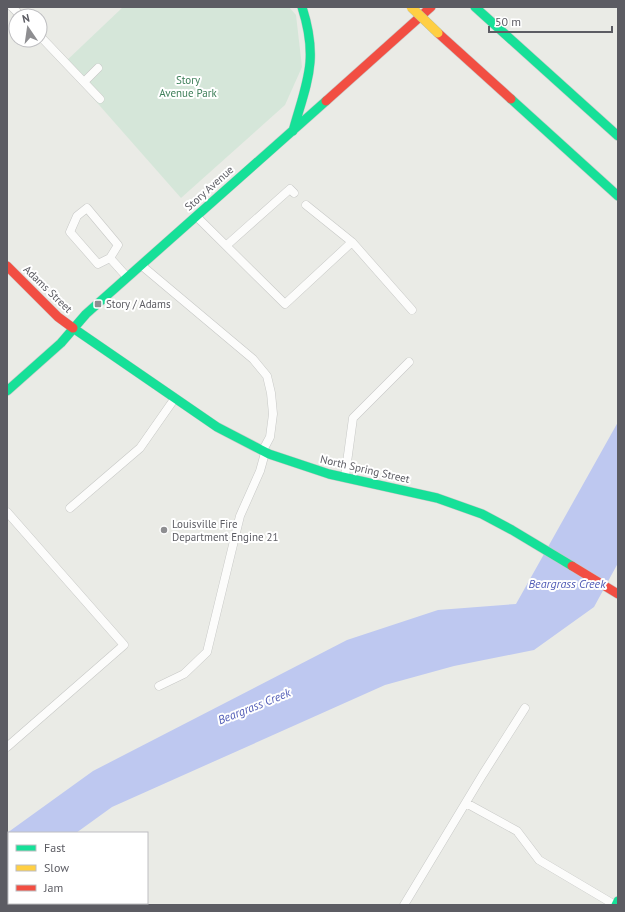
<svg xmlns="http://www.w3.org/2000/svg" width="625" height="912" viewBox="0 0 625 912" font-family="'PT Sans',sans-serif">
<rect width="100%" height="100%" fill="#eaebe6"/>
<path fill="#d5e6d9" d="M123,7H289L296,15L302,67L285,105L181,198L63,64Z"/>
<path fill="#bec8f0" d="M618,422V563L594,607L534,650L454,666L385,685L112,807L76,833H9V893L7,896V833L93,771L347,640L438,610L516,604Z"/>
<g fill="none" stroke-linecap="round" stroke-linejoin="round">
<g stroke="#c7c8c6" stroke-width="9">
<path id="lane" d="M12,7L21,16
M40,36L100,99
M84,82L98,68
M306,205L352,242L412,310
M197,217L285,304L352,242
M227,245L290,189L294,193
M110,258L98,264L70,232L77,216L87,208L118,245L110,258L127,277
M141,265L253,359L267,376L271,393L273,414L270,437L263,450
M345,477L353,418L409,362
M70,508L140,448L175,398
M7,512L124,645L7,747
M159,686L184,674L207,652L240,516L260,471L265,453
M466,803L517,831L539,860L615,905
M404,905L483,774L525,708"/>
</g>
<g stroke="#c7c8c7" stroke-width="10">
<path id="fast" d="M475,7L618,136
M511,99L618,196
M293,131C307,81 319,60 302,7
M73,328L217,427L269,454L329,474L437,498L482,514L512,530L572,566
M7,391L61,343L86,314L326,101
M616,905L618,901"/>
</g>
<g stroke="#c7c8c7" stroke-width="10">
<path id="jam" d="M438,33L511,99
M326,101L431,7
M7,266L58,317L73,328
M572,566L618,594"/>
</g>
<use href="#lane" stroke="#fcfcfb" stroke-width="8"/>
<use href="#fast" stroke="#16e098" stroke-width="9"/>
<use href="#jam" stroke="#f24e42" stroke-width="9"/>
<g stroke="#bcbe97" stroke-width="10" stroke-linecap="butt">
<path id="slow-bridge" d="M411,7L438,33"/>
</g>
<use href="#slow-bridge" stroke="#ffcf43" stroke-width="9"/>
</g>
<g fill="#8e8e91" stroke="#fff" stroke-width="1.5">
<rect x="94" y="300" width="8" height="8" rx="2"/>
<circle cx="164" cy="530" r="4"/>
</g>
<g text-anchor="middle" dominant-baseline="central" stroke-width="4" stroke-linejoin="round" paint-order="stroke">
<g font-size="11" fill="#3e7f59" stroke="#fff">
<text x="188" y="80">Story<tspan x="188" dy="13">Avenue Park</tspan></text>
</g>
<g font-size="11" fill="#5c5c63" stroke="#fff">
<text transform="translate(209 188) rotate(-42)">Story Avenue</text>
<text transform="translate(48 289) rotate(44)">Adams Street</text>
<text transform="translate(365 469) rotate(13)">North Spring Street</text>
</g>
<g font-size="11" fill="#5c5c63" stroke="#fff" text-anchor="start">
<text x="106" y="304">Story / Adams</text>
<text x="172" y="524">Louisville Fire<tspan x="172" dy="13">Department Engine 21</tspan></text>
</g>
<g font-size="12" font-style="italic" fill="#515cb6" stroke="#fff">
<text x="567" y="583">Beargrass Creek</text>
<text transform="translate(254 706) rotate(-22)">Beargrass Creek</text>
</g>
</g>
<rect width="625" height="912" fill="none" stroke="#5c5c63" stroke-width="16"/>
<rect x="8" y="832" width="140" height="72" fill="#ffffff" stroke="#bebec1"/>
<rect x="16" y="845" width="20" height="6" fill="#16e098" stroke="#bebec1"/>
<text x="44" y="852" font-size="12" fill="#5c5c63">Fast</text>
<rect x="16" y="865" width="20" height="6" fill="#ffcf43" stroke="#bebec1"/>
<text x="44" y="872" font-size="12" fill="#5c5c63">Slow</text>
<rect x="16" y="885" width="20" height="6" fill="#f24e42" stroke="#bebec1"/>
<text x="44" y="892" font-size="12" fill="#5c5c63">Jam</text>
<g transform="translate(28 28) rotate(347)"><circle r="19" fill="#ffffff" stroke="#bebec1"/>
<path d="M0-3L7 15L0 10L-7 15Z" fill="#8e8e91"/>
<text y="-6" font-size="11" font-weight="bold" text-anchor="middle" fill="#5c5c63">N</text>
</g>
<path d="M489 26v6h123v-6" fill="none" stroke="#5c5c63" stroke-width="2"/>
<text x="495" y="26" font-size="12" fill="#5c5c63" stroke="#ffffff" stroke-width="3" paint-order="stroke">50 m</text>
</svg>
